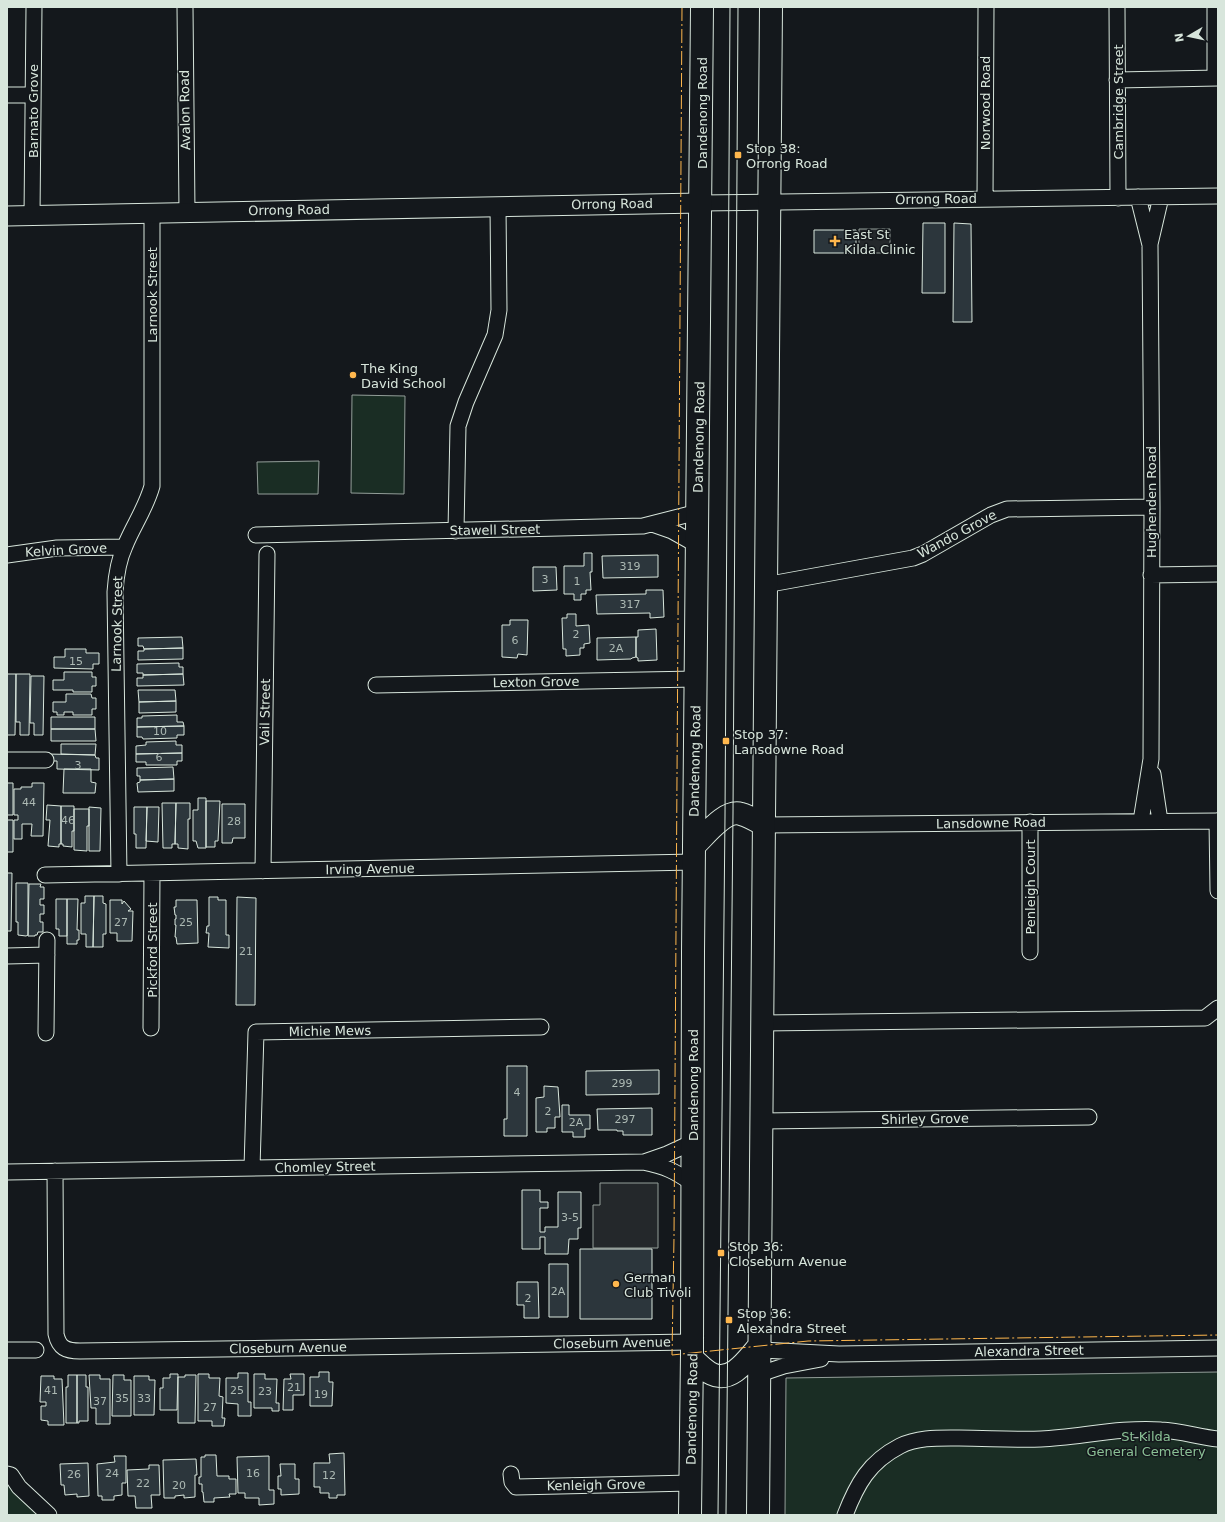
<svg xmlns="http://www.w3.org/2000/svg" width="1225" height="1522" viewBox="0 0 1225 1522" font-family="'DejaVu Sans',sans-serif">
<rect width="100%" height="100%" fill="#14181c"/>
<path fill="#1a2d24" stroke="#939e99" d="M352,395L405,396L404,494L351,493Z
M319,461L318,494H258L257,462Z
M1218,1372V1515H785L786,1378Z
M7,1480L49,1515H7Z"/>
<path fill="#24282b" stroke="#939e99" d="M859,229H890V253H859Z
M600,1183H658V1248H593V1205H600Z"/>
<path fill="#2c363c" stroke="#d8e6dc" d="M923,223H945V293H922Z
M954,223L971,224L972,322H953Z
M814,230H856V253H814Z
M584,553H592V572H590L591,590H586V594H581V600H574V594H564V566H584Z
M658,555V577L603,578L602,556Z
M533,567H556L557,590L533,591Z
M646,590H663L664,617L650,618V613L597,614L596,595L646,594Z
M567,614H576V626L589,625L590,643L584,644V648H580V655L566,656V649H563L562,618H567Z
M510,620H528L527,655L518,654L517,658L502,657V625H510Z
M656,629L657,660L638,661V658L636,657V637H638V630Z
M182,637L183,648L144,649L143,646H138V638Z
M636,637V657L632,658L631,659L597,660V638Z
M183,648V659L138,660V651H144V649Z
M65,649H86V653H99V664H93V669L54,668V657H65Z
M179,663V667H183V674L143,675V673H137V664Z
M64,672H92V677H96V686H92V692H73V690H53V680H64Z
M7,674H16L15,735H7Z
M16,674H30L29,735H20V722H16Z
M183,674L184,685L137,686V678H143V675Z
M31,676H44L43,735H34V723H30Z
M138,690H175L176,701L139,702Z
M66,694H91L92,698H96V709H92V715H73V712H64V715H57V712H53V702H66Z
M176,701V712L139,713V702Z
M177,715V722H183L184,726L137,727V718H142V716Z
M51,717H95V729H51Z
M184,726V735H177V738L143,739L142,737H137V727Z
M51,729H95L96,741H51Z
M176,741V745H182V753L136,754V746L146,745V742Z
M61,744H96L95,755L61,754Z
M182,753V761H177V765H146V762H136V754Z
M47,754L95,755L96,758H99V770L57,769V761H47Z
M173,767L174,779L140,780V776H137V768Z
M64,769H91V782L96,783L95,793H63Z
M174,779V791L138,792L137,783L140,782V780Z
M7,783H13V815H7Z
M32,783H44L43,836H31L32,824H22V839H14V820H18V815H14V789H21V787H32Z
M198,798H206V848H198L196,841H193V810H198Z
M206,801H220L218,841H215V847H206Z
M162,803H176L175,844H172V848H163Z
M176,803H190V819H188V849L178,848V844H175Z
M222,804H245V838H233L232,843H222Z
M47,805L61,806V844H59V847L48,846L50,820H46Z
M61,806H74V831H72V847L63,846V844H61Z
M89,807L101,808L100,851H89Z
M134,807H147L146,848H136V834H134Z
M147,807H159L158,842L146,841Z
M74,809H89V826H87V851L74,850Z
M7,820H13V852H7Z
M7,873H12L11,931H7Z
M16,883H28V935L26,936L18,935V922H16Z
M29,884H41L40,887H44V899H40V905H44V914H40V922H43V932H38L37,935H35V936H28V935Z
M85,896H94L93,947H86V934H81V903H85Z
M94,896H103V903L106,904V934H103V947H93Z
M209,897H218V900H226V935H229V948L208,947L209,933H206L207,926H209Z
M237,897L256,898L255,1005H236Z
M56,899H67V936H59V929H56Z
M67,899H78L77,930H79V940H77V944H67Z
M110,900H122V904L124,901L131,909L128,911H133L132,941H117V933H110Z
M176,900H197L198,943L177,944L176,937H175L176,925H175V919H176V915H175L174,907H176Z
M507,1066H527V1136H504V1119H507Z
M659,1070V1094L586,1095V1071Z
M544,1086L558,1087L560,1117H555V1128H547V1132H536V1098L544,1097Z
M562,1105H569V1115H590V1129H585V1137H573V1132H562Z
M652,1108V1135H623V1131H617V1130H598L597,1109Z
M522,1190H540V1202H548V1208H540V1232H545V1227H558V1192H581V1228H578V1239H569L568,1254H545V1237H540V1249H522Z
M580,1249H652V1319H580Z
M549,1264H568V1317H549Z
M517,1282H538L539,1318H524V1305H517Z
M319,1372H329V1382H333L332,1406H310V1377H319Z
M238,1373H248V1402H251V1416H238V1404L226,1403V1378H238Z
M170,1374H178L177,1410H160V1388H163V1378H170Z
M198,1374H209V1378H220L219,1396L223,1397L222,1418H225L224,1426H212V1421H198Z
M254,1374H265V1379H277L276,1403H279V1411H272V1408H254Z
M290,1374H304V1395H293V1410H283L284,1379H291Z
M68,1375H77V1423H66V1387H68Z
M77,1375H86V1387H88V1421H79V1423H77Z
M89,1375H100V1379H110V1424H96V1408H91Z
M113,1375H124V1380H131V1416H112Z
M185,1375H196L195,1423H178V1377H185Z
M41,1376H54V1379H62L64,1425H48V1421L41,1420V1406H46V1402H40Z
M134,1376H149V1380H155L154,1415H134Z
M344,1453L345,1495H337V1498H329V1493H320V1487H314V1463H330L329,1454Z
M205,1455H216L217,1476H229V1479H236V1494H229L230,1497L214,1498V1502H204L203,1492H202V1484H199V1477H201V1457H205Z
M114,1456H126V1483H122V1495L114,1496V1500H102V1496H98L97,1464L115,1462Z
M269,1456V1490H274V1504L259,1505V1498H245V1493H238L237,1457Z
M196,1459L197,1475H195V1497L184,1498V1495L175,1496V1498H164L163,1460Z
M88,1463L89,1496L77,1497V1494L65,1495L64,1485H61L60,1464Z
M280,1464H295V1479H299V1494L281,1495V1489H278V1476H281Z
M149,1465H159L160,1495H151L152,1508H136L135,1496H128L127,1470L149,1469Z"/>
<g fill="none" stroke-linecap="round" stroke-linejoin="round">
<g stroke="#d8e6dc" stroke-width="17">
<path id="minor" d="M185,7L187,212
M1117,7L1118,198
M1215,78V7
M1117,80L1218,78
M7,95H33
M1138,197L1150,245L1152,507L1151,759L1141,821
M985,199L986,7
M701,203L1218,196
M32,216L34,7
M1150,244L1161,197
M652,524L672,531L697,545
M456,531L458,426L466,402L495,335L499,310L498,206
M256,535L643,526L698,512
M7,555L57,548L124,547
M1151,575L1218,574
M765,585L913,558L923,554L991,515L1007,509L1152,507
M376,685L696,679
M7,760H46
M1153,774L1160,821
M1217,821L1218,891
M764,825L1218,821
M263,871L267,554
M119,874L115,592C116,576 118,561 125,546C133,526 146,508 152,486V213
M45,875L694,862
M1030,952V822
M7,956L47,955
M762,1023L1205,1018L1218,1008
M151,1028L152,873
M46,1033L47,940
M762,1121L1089,1117
M644,1162L667,1154L693,1142
M252,1168L256,1032L541,1027
M55,1171L56,1334C59,1348 66,1351 80,1351L692,1342
M7,1172L643,1162C666,1167 673,1170 692,1183
M7,1350H36
M760,1350L839,1354L1218,1348
M760,1374L784,1366L821,1359
M7,1474L11,1475L19,1487L49,1515
M511,1474L512,1482L516,1487L691,1483
M845,1515C857,1484 869,1462 900,1446C918,1437 939,1438 959,1438C986,1438 1014,1440 1041,1439C1080,1437 1122,1427 1161,1430C1181,1431 1199,1437 1218,1439"/>
</g>
<g stroke="#d8e6dc" stroke-width="21">
<path id="major" d="M7,216L701,203"/>
</g>
<g stroke="#d8e6dc" stroke-width="24">
<path id="highway" d="M695,845C706,835 725,809 741,814C749,816 757,821 764,825
M692,1358C699,1364 705,1371 712,1374C732,1384 749,1357 760,1345
M690,1515L692,1353L693,952L702,7
M758,1515L771,7"/>
</g>
<use href="#minor" stroke="#14181c" stroke-width="15"/>
<use href="#major" stroke="#14181c" stroke-width="19"/>
<use href="#highway" stroke="#14181c" stroke-width="22"/>
<path stroke="#d8e6dc" stroke-width="1" d="M718,1515L725,816L730,7
M726,1515L733,813L738,7"/>
<path stroke="#ffb74d" stroke-width="1" stroke-dasharray="14 3 2 3" stroke-linecap="butt" d="M682,7L674,1238L672,1355L808,1341L1218,1335"/>
</g>
<g fill="#ffb74d" stroke="#14181c" stroke-width="1.5">
<rect x="734" y="151" width="8" height="8" rx="2"/>
<path d="M833 235h4v4h4v4h-4v4h-4v-4h-4v-4h4z"/>
<circle cx="353" cy="375" r="4"/>
<rect x="722" y="737" width="8" height="8" rx="2"/>
<rect x="717" y="1249" width="8" height="8" rx="2"/>
<circle cx="616" cy="1284" r="4"/>
<rect x="725" y="1316" width="8" height="8" rx="2"/>
</g>
<g text-anchor="middle" dominant-baseline="central" stroke-width="3" stroke-linejoin="round" paint-order="stroke">
<g font-size="11" fill="#adbab4">
<text x="630" y="566">319</text>
<text x="545" y="579">3</text>
<text x="577" y="581">1</text>
<text x="630" y="604">317</text>
<text x="576" y="634">2</text>
<text x="515" y="640">6</text>
<text x="616" y="648">2A</text>
<text x="76" y="661">15</text>
<text x="160" y="731">10</text>
<text x="159" y="757">6</text>
<text x="78" y="765">3</text>
<text x="29" y="802">44</text>
<text x="68" y="820">46</text>
<text x="234" y="821">28</text>
<text x="121" y="922">27</text>
<text x="186" y="922">25</text>
<text x="246" y="951">21</text>
<text x="622" y="1083">299</text>
<text x="517" y="1092">4</text>
<text x="548" y="1111">2</text>
<text x="625" y="1119">297</text>
<text x="576" y="1122">2A</text>
<text x="570" y="1217">3-5</text>
<text x="558" y="1291">2A</text>
<text x="528" y="1298">2</text>
<text x="294" y="1387">21</text>
<text x="51" y="1390">41</text>
<text x="237" y="1390">25</text>
<text x="265" y="1391">23</text>
<text x="321" y="1394">19</text>
<text x="122" y="1398">35</text>
<text x="144" y="1398">33</text>
<text x="100" y="1401">37</text>
<text x="210" y="1407">27</text>
<text x="112" y="1473">24</text>
<text x="253" y="1473">16</text>
<text x="74" y="1474">26</text>
<text x="329" y="1475">12</text>
<text x="143" y="1483">22</text>
<text x="179" y="1485">20</text>
</g>
<g font-size="13" fill="#d8e6dc" stroke="#14181c">
<text transform="translate(1118 102) rotate(-90)">Cambridge Street</text>
<text transform="translate(985 103) rotate(-90)">Norwood Road</text>
<text transform="translate(185 110) rotate(-91)">Avalon Road</text>
<text transform="translate(33 111) rotate(-90)">Barnato Grove</text>
<text transform="translate(702 113) rotate(-90)">Dandenong Road</text>
<text transform="translate(936 199) rotate(-1)">Orrong Road</text>
<text transform="translate(612 204) rotate(-1)">Orrong Road</text>
<text transform="translate(289 210) rotate(-1)">Orrong Road</text>
<text transform="translate(152 295) rotate(-90)">Larnook Street</text>
<text transform="translate(699 437) rotate(-89)">Dandenong Road</text>
<text transform="translate(1151 502) rotate(-90)">Hughenden Road</text>
<text transform="translate(495 530) rotate(-1)">Stawell Street</text>
<text transform="translate(957 534) rotate(-28)">Wando Grove</text>
<text transform="translate(66 550) rotate(-3)">Kelvin Grove</text>
<text transform="translate(117 624) rotate(-89)">Larnook Street</text>
<text transform="translate(536 682) rotate(-1)">Lexton Grove</text>
<text transform="translate(265 712) rotate(-89)">Vail Street</text>
<text transform="translate(695 761) rotate(-89)">Dandenong Road</text>
<text transform="translate(991 823) rotate(-1)">Lansdowne Road</text>
<text transform="translate(370 869) rotate(-1)">Irving Avenue</text>
<text transform="translate(1030 887) rotate(-90)">Penleigh Court</text>
<text transform="translate(152 950) rotate(-90)">Pickford Street</text>
<text transform="translate(330 1031) rotate(-1)">Michie Mews</text>
<text transform="translate(693 1085) rotate(-90)">Dandenong Road</text>
<text transform="translate(925 1119) rotate(-1)">Shirley Grove</text>
<text transform="translate(325 1167) rotate(-1)">Chomley Street</text>
<text transform="translate(612 1343) rotate(-1)">Closeburn Avenue</text>
<text transform="translate(288 1348) rotate(-1)">Closeburn Avenue</text>
<text transform="translate(1029 1351) rotate(-1)">Alexandra Street</text>
<text transform="translate(692 1409) rotate(-89)">Dandenong Road</text>
<text transform="translate(596 1485) rotate(-1)">Kenleigh Grove</text>
</g>
<g font-size="13" fill="#d8e6dc" stroke="#14181c" text-anchor="start">
<text x="746" y="148">Stop 38:<tspan x="746" dy="15">Orrong Road</tspan></text>
<text x="844" y="234">East St<tspan x="844" dy="15">Kilda Clinic</tspan></text>
<text x="361" y="368">The King<tspan x="361" dy="15">David School</tspan></text>
<text x="734" y="734">Stop 37:<tspan x="734" dy="15">Lansdowne Road</tspan></text>
<text x="729" y="1246">Stop 36:<tspan x="729" dy="15">Closeburn Avenue</tspan></text>
<text x="624" y="1277">German<tspan x="624" dy="15">Club Tivoli</tspan></text>
<text x="737" y="1313">Stop 36:<tspan x="737" dy="15">Alexandra Street</tspan></text>
</g>
<g font-size="13" fill="#8ac095" stroke="#14181c">
<text x="1146" y="1436">St Kilda<tspan x="1146" dy="15">General Cemetery</tspan></text>
</g>
</g>
<rect width="1225" height="1522" fill="none" stroke="#d8e6dc" stroke-width="16"/>
<g transform="translate(1189 36) rotate(261)" stroke="#14181c" stroke-width="3" paint-order="stroke">
<path d="M0-3L7 15L0 10L-7 15Z" fill="#d8e6dc"/>
<text y="-6" font-size="11" font-weight="bold" text-anchor="middle" fill="#d8e6dc">N</text>
</g>
</svg>
